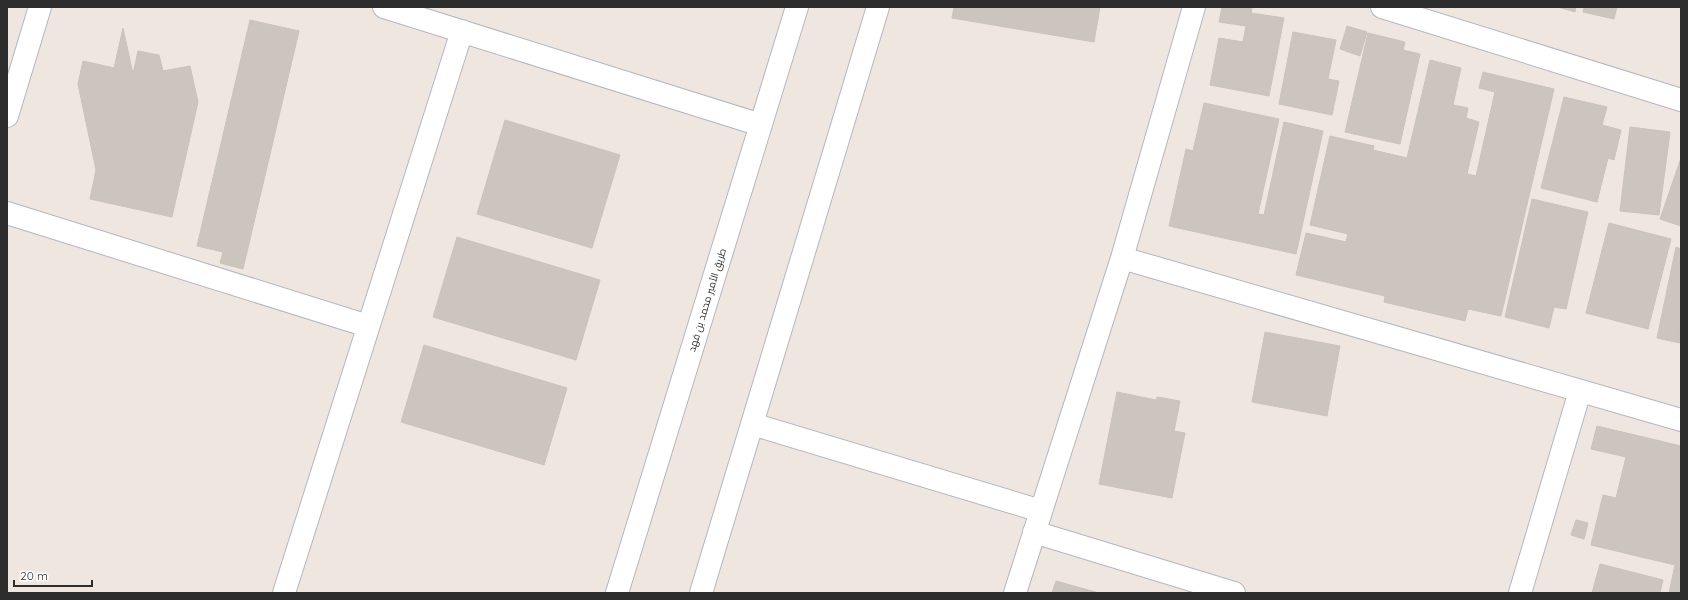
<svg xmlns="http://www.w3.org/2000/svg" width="1688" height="600" viewBox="0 0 1688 600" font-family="Quicksand,Cairo,sans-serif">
<rect width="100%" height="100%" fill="#efe6df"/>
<path fill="#cbc5be" stroke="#cbc2b8" d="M954,7H1100L1094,42L952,18Z
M1222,7H1252L1251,13L1284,18L1269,96L1210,85L1219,38L1243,42L1246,26L1219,22Z
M1558,7H1576L1575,12Z
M1584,7H1617L1614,19L1583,12Z
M250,20L299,31L243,269L220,263L223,252L197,246Z
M1347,26L1367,32L1360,56L1340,49Z
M123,28L133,74L138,51L159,55L163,71L190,66L198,102L172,217L90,199L96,170L78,84L83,61L114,68Z
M1293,32L1336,40L1328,79L1339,81L1332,115L1279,104Z
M1368,33L1405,42L1403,50L1420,54L1400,144L1345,132Z
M1430,60L1461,68L1453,105L1468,108L1466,118L1479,122L1467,174L1476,176L1495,92L1479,88L1483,72L1554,89L1501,316L1468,309L1465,321L1384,302L1385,296L1296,275L1306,233L1346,242L1348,234L1310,225L1330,136L1374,146L1373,150L1407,158Z
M1564,97L1607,107L1602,125L1621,130L1614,160L1608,158L1597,202L1541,188Z
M1204,103L1279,119L1258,214L1264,215L1284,122L1323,131L1296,254L1169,226L1186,149L1193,151Z
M505,120L620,155L592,248L477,214Z
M1630,127L1670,132L1659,215L1620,211Z
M1681,158V226L1660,219Z
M1532,199L1588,212L1566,309L1554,307L1549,328L1505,317Z
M1609,223L1671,239L1648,329L1586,313Z
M457,237L600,280L576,360L433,317Z
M1676,247L1681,249L1680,343L1657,338Z
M1265,332L1340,346L1327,416L1252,402Z
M424,345L567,388L544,465L401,422Z
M1117,392L1156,400L1157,397L1180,401L1174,431L1185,433L1172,498L1099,484Z
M1597,426L1681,446V593H1669L1675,565L1591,545L1603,495L1616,498L1626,457L1591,449Z
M1576,520L1588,523L1584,539L1571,535Z
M1600,564L1663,580L1660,593H1592Z
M1056,581L1099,593H1052Z"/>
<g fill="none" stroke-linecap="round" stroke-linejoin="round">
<g stroke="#b3b7c1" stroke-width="24">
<path id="minor" d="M384,7L761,125
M1382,7L1681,100
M7,116L40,7
M7,213L368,326
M1122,258L1681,420
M752,424L1041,511
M1034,532L1234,593
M284,593L462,31
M617,593L797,7
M701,593L878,7
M1015,593L1122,258L1194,7
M1520,593L1580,391"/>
</g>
<use href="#minor" stroke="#fff" stroke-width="22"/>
</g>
<g text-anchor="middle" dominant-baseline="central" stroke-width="3" stroke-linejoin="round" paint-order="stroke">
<g font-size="10" fill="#2d2d2d" stroke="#fff">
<text transform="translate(707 300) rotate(-73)">طريق الأمير محمد بن فهد</text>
</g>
</g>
<rect width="1688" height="600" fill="none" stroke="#2d2d2d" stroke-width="16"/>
<path d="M14 580v6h78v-6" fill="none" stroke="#2d2d2d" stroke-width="2"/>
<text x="20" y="580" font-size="12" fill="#2d2d2d" stroke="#ffffff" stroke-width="3" paint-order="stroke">20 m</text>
</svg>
